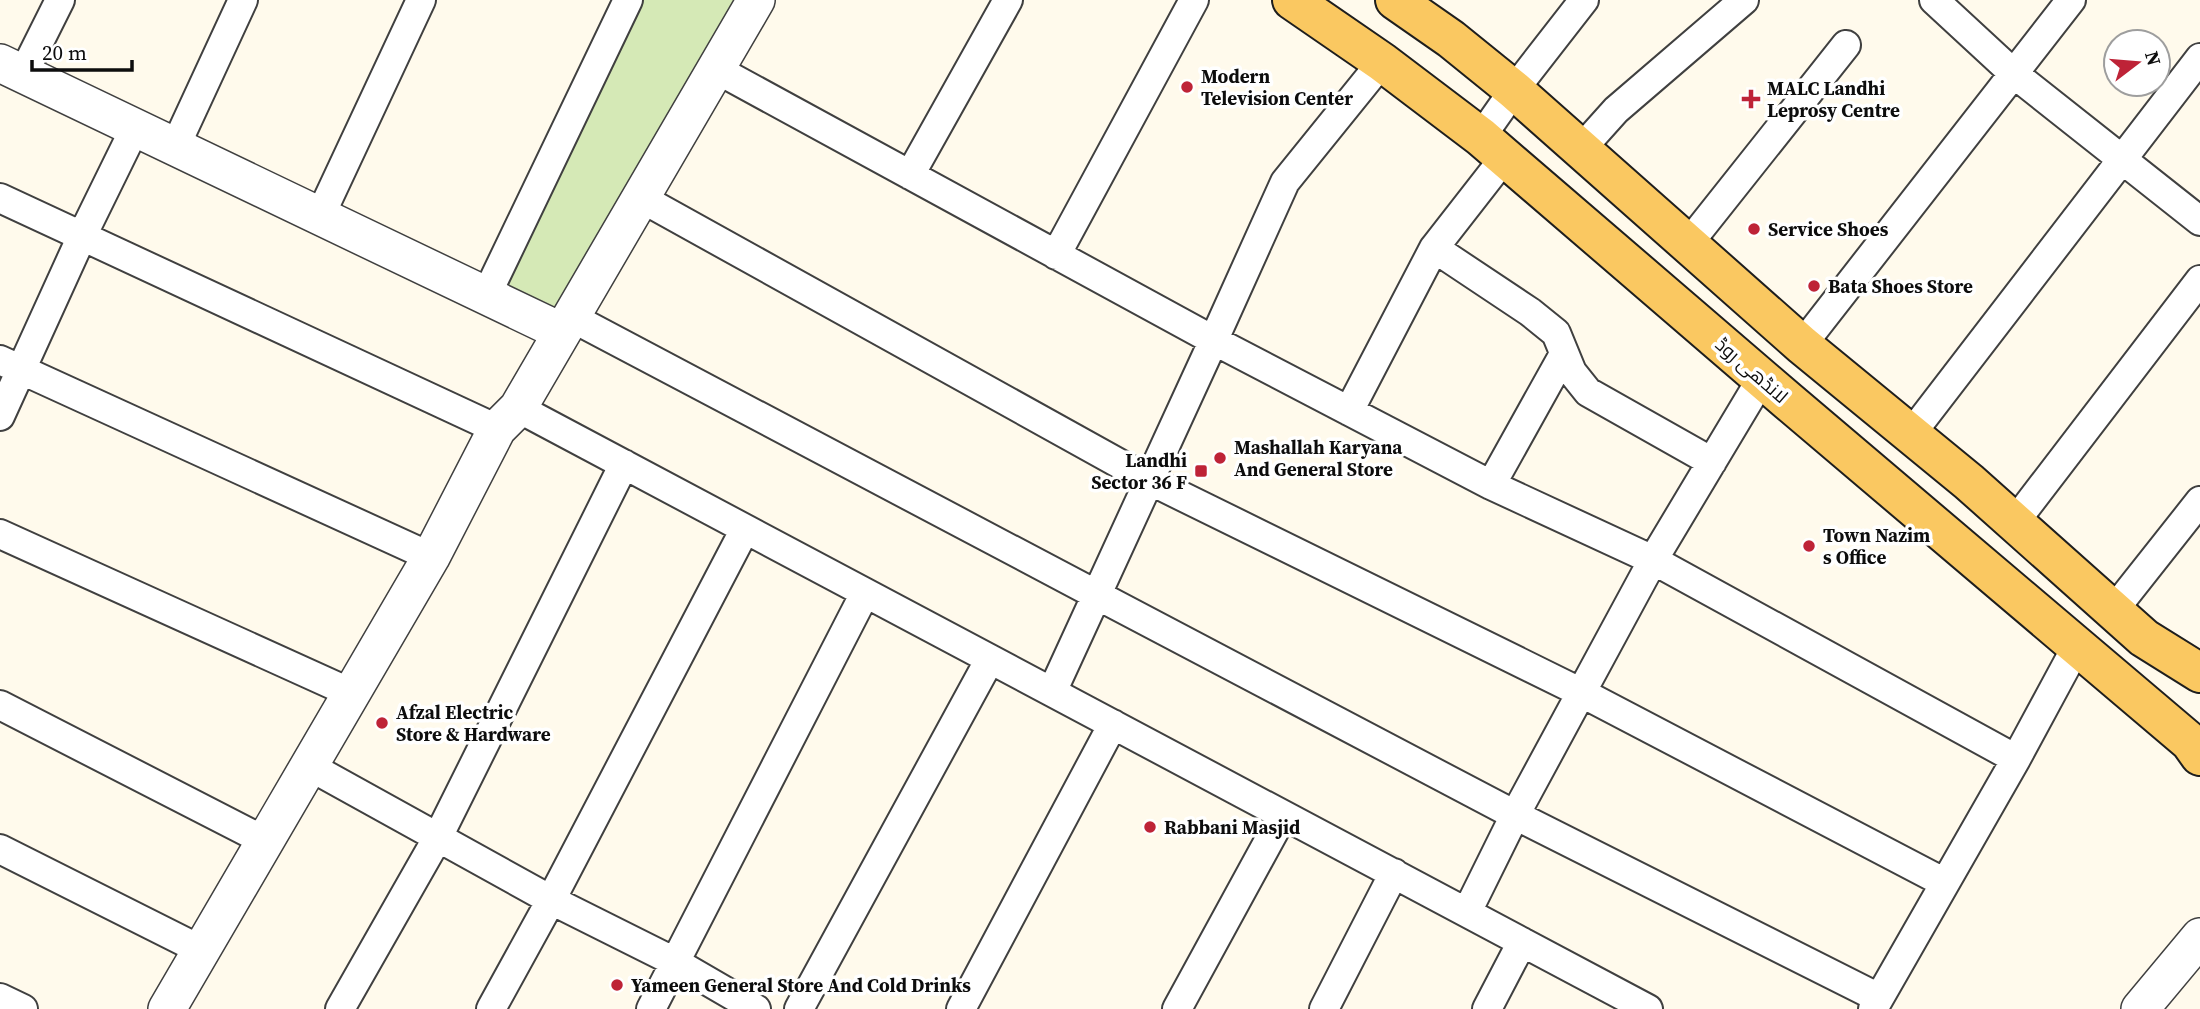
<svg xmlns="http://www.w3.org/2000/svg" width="2200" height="1009" viewBox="0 0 2200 1009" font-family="'Source Serif 4',Cairo,serif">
<rect width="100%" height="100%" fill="#fffaec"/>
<path fill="#d5e9b6" d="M628,0H736L562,332L486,296Z"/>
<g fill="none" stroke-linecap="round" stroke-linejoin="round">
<g stroke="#404040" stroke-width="32">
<path id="minor" d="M1934,0L2013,73L2200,221
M716,69L1213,340L1491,485L1653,560L2016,759L1873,1009
M23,74L60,0
M1481,137L1514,90L1584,0
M175,147L243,0
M1581,149L1616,110L1744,0
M910,175L1008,0
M0,198L497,429
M641,198L1149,480L1582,693L1945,883
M320,216L421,0
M1688,244L1846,45
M1434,248L1530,312L1556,333L1572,372L1588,392L1712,462
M1056,255L1194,0
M486,296L628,0
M571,317L1097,595L1515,815L1879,998
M1802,345L2071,0
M0,360L431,557
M518,408L1648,1009
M1349,411L1434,248L1505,157
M0,416L82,236L135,128
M1911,434L2200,58
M1491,485L1564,354
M2014,523L2200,280
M0,534L351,693
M2113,611L2200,501
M1052,692L1206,357L1285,182L1382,62
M0,705L265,841
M2016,759L2077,646
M309,766L551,900L675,962L756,1009
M0,849L201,950
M1467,912L1515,815L1653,560L1762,378
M0,998L23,1009
M340,1009L438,837L624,464
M491,1009L551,900L745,529
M651,1009L865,593
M799,1009L990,659
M961,1009L1113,724
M1177,1009L1283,815
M1324,1009L1394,873
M1487,1009L1522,942"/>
</g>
<g stroke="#404040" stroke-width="40">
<path id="tertiary" d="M0,63L562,332
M167,1009L431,557L497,429L518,408L756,0
M2140,1009L2200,937"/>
</g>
<g stroke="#1e1e1e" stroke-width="42">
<path id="primary" d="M1292,0L1382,62L1481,137L1788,401L2190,742L2200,756
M1395,0L1451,39L1514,90L1802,345L1969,482L2144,638L2200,673"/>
</g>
<use href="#minor" stroke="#fff" stroke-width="28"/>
<use href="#tertiary" stroke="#fff" stroke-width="37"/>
<use href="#primary" stroke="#fac861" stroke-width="38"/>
</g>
<g fill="#be2337" stroke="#fff" stroke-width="2.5">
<circle cx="1187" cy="87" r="7"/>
<path d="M1747.5 88.5h7v7h7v7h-7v7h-7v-7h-7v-7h7z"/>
<circle cx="1754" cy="229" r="7"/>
<circle cx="1814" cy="286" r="7"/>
<circle cx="1220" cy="458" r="7"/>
<rect x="1194" y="464" width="14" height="14" rx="3.5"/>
<circle cx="1809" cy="546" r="7"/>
<circle cx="382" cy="723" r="7"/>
<circle cx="1150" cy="827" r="7"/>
<circle cx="617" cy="985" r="7"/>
</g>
<g text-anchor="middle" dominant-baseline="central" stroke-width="7" stroke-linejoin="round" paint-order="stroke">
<g font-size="19" font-weight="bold" fill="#0d0d0d" stroke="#fff" text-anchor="start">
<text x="1201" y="76">Modern<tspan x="1201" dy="22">Television Center</tspan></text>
<text x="1767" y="88">MALC Landhi<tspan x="1767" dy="22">Leprosy Centre</tspan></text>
<text x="1768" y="229">Service Shoes</text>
<text x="1828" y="286">Bata Shoes Store</text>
<text x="1234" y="447">Mashallah Karyana<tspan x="1234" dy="22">And General Store</tspan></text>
<text x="1187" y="460" text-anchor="end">Landhi<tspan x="1187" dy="22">Sector 36 F</tspan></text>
<text x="1823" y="535">Town Nazim<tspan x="1823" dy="22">s Office</tspan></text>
<text x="396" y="712">Afzal Electric<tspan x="396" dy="22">Store &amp; Hardware</tspan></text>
<text x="1164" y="827">Rabbani Masjid</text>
<text x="631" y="985">Yameen General Store And Cold Drinks</text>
</g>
<g font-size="19" fill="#0d0d0d" stroke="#fff">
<text transform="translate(1752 370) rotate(41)">لانڈھی روڈ</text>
</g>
</g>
<g transform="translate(2137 63) rotate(74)"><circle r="33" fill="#ffffff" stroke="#9e9e9e" stroke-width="2"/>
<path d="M0-5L12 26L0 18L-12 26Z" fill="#be2337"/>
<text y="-10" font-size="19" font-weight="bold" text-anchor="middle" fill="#0d0d0d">N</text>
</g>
<path d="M32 60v10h100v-10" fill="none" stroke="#0d0d0d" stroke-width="3.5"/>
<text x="42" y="60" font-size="21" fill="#0d0d0d" stroke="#ffffff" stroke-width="5" paint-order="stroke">20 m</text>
</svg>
